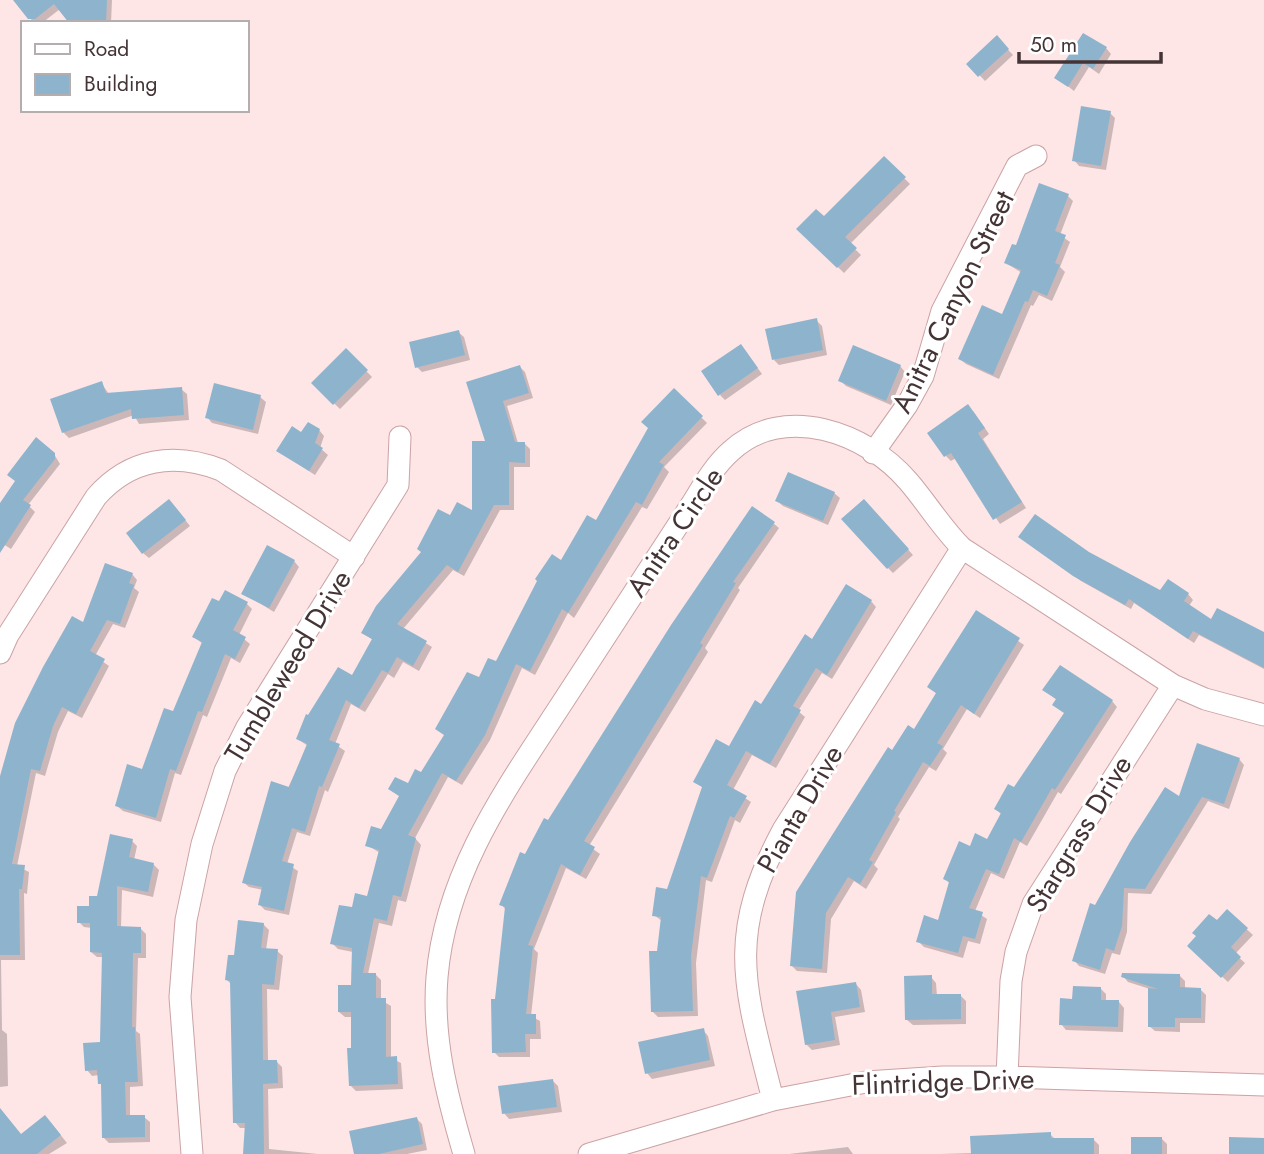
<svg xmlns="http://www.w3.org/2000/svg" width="1264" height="1154" viewBox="0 0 1264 1154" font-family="Jost,sans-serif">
<rect width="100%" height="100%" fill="#fee5e6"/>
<path fill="#0003" d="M16,0H112L111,23H71L60,9L42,23H34Z
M997,38L1013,55L985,81L969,64Z
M1106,48L1111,54L1099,74L1089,67L1074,91L1056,77Z
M1110,113L1115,118L1106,170L1079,166L1074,160Z
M884,158L910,184L850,244L861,255L844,273L799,229L824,219Z
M1068,196L1073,201L1060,235L1070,242L1060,267L1065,272L1052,301L1039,295L1033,306L1031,305L999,379L966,364L960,359L1003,316L1022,273L1006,263Z
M816,320L822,326L827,355L779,365L774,360Z
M458,332L464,337L470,360L422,372L417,367Z
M346,350L372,377L340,409L313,383Z
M746,352L762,374L725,400L720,395Z
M900,366L905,372L891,405L846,386L840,380Z
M520,367L525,372L533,398L507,406L518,443H524L530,449V467H514V510H500L464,576L453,570L403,629L432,647L419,671L403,662L394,678L388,674L365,712L351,704L335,744L345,751L328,792L325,790L310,836L297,832L287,864L298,871L289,915L265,910L260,905L263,890L249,887L243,882L308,746L298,739L353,678L373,640L363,633L451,518L473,513L487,443L468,383Z
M101,383L109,394L181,389L187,394L189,420L139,424L134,415L69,438L63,432Z
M674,390L707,423L664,467L669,472L647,509L642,507L574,618L568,613L535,675L522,668L490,740L462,785L448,777L415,838L421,845L406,902L398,900L392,926L379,923L368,974H375L381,980V1000L391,1006V1058L401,1063L403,1089L356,1091L351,1086L353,1017H345L339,1012L353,987V952L338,949L332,943L354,909L368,898L380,853L367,845L382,831L401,797L390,789L408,785L421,775L446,736L437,729L497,663L562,563L596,522Z
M260,397L266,402L258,434L212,423L207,417Z
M973,411L989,434L983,439L1026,508L1000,524L956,458L951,461L946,456Z
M319,430L324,436L320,448L328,455L315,475L278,451Z
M54,454L60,464L28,505L35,512L11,549L0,542V507Z
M834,493L840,498L828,525L783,506L777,501Z
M869,506L913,555L893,573L888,568Z
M175,507L190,526L149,558L143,553Z
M773,523L779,528L738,588L740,590L705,648L708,652L589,846L600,854L586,879L566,868L534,949L538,953L531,1016L540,1021L541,1039H530V1057H499L494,1052L506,910L501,904L525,856Z
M1026,542L1088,554L1161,592L1188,594L1193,600L1189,606L1212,621L1264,634V669L1199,635L1194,643L1134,603L1131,609L1081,581Z
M294,561L299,567L274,612L243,593Z
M132,574L137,580L134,588L139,592L125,628L113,624L95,656L109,666L82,718L68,711L58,732L45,776L36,773L17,866L29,872L27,894L24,893L25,960H1L2,1030L7,1034L8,1086L0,1087V782L84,625Z
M871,601L876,607L832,679L822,673L798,711L805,717L776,768L752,755L733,790L751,802L740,823L735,820L712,882L706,880L696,963L698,1016L658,1017L653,1012L662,921L654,915L668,891L704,788L695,781L729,748L813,641Z
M220,604H247L252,609L239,635L250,644L240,663L231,658L207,717L203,715L181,775L175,773L161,822L123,811L117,806L143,771L174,714L203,644L194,637Z
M977,612L1024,645L980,718L967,709L943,749L947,753L936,771L929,767L898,817L900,819L874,865L878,869L866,889L854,881L831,919L827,973L797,971L791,965L893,753L914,731L937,694L929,687Z
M1044,690L1112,701L1117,707L1061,794L1058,792L1027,846L1020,842L1004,879L991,873L975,911L987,919L980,944L968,941L963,958L924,947L918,941L940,922L950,884L945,878L971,848L988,841L1002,815L996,809L1014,789L1065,714L1057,700Z
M1239,759L1244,765L1229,809L1208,801L1151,894L1128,893L1127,932L1120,955L1112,953L1105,974L1079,966L1074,960L1096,907L1180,799Z
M132,841L137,846L134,860L153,864L159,870L153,897L122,890L121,928L141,929L146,934V958H138L136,1031L140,1034L143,1086L130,1087V1117H144L150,1122V1142L109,1143L103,1137L102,1086L99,1075L92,1076L87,1070L102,1044L103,957H97L91,952L92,928L84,927L79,922L98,898Z
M1227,911L1253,935L1235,954L1245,963L1228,982L1189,946Z
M263,924L269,930L266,950L277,951L283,956L279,990L267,989L268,1062H277L282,1067L283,1088L268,1089L269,1149L318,1154H245L246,1128H240L235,1122L231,984L227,980L236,957Z
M1123,976H1180L1185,981V989H1200L1206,995L1205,1023H1180V1032L1155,1031L1149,1026L1150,989L1128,982Z
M931,977L936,983L937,996L960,995L966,1001V1024L913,1025L907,1020Z
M856,984L861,990L865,1012L835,1017L840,1045L812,1050L806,1044L798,993Z
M1101,989L1106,994V1002H1119L1124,1008L1123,1032L1066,1030L1061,1024L1074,1000Z
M703,1030L708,1036L715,1066L652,1079L647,1073Z
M553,1081L558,1086L562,1112L509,1119L504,1113Z
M0,1109L22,1136L51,1123L67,1143L49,1154H3L0,1150Z
M417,1119L422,1124L427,1150L407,1154H356Z
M1050,1134L1056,1140L1093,1139L1099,1145V1154H940L972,1153Z
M1162,1139L1167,1144V1154H1133Z
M848,1147L853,1154H789Z"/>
<path fill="#8eb4cd" d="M13,0H107L106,23H69L54,4L35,19H28Z
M1083,33L1107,47L1093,69L1083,63L1068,87L1054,78Z
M997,35L1009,49L978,77L966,64Z
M1081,106L1111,111L1101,166L1072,161Z
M884,156L906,177L845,237L857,248L837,268L796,229L816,209L824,216Z
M1039,183L1069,194L1055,231L1066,235L1055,263L1060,265L1047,296L1033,290L1028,302L1025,301L993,375L958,359L982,305L1002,314L1021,270L1004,263L1012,244L1016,245Z
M817,318L823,350L772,360L765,329Z
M459,330L465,355L415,368L409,342Z
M741,344L758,368L718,396L701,371Z
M853,345L901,365L886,401L838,381Z
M346,348L368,370L333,405L311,383Z
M520,365L529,393L503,401L515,442H525V463L509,462V505H494L458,572L447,565L397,624L427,641L413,666L397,657L388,673L382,670L359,708L346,700L329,740L340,744L322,787L319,786L305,832L292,828L282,861L294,864L284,911L258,905L262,887L242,883L271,781L289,787L307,744L296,739L306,714L308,715L338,667L352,675L372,639L361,633L376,606L421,552L417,549L438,509L450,515L457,502L472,510V441H485L466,382Z
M102,381L106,393L182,387L184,415L132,419L131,409L62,433L50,399Z
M214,383L261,395L253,430L205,418Z
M674,388L703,416L659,462L664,465L642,505L636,502L568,613L562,609L530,671L516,664L485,735L456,781L442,773L408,835L416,838L401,897L393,895L387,921L374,918L363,973H376V998H386V1057L397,1056L398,1084L349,1086L347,1048H351V1012H338V985H351L352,948L330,944L339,905L352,907L355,893L367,896L379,850L365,846L371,826L381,829L399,796L388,789L395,777L408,783L415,769L421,772L444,735L435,729L467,672L479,677L488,658L496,661L537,581L535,579L552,554L561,560L587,515L596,520L648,428L641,422Z
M968,404L985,428L978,433L1022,502L993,520L951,453L944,457L927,433Z
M308,422L320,429L315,443L323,448L309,471L276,451L292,426L301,432Z
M36,437L55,453V459L23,500L31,505L0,553V503L15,481L7,475Z
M788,472L835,492L823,521L775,501Z
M169,499L186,520L142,554L126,533Z
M864,499L909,549L887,569L841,519Z
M752,506L775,522L733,582L736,583L700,643L703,645L584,841L595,847L580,875L561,864L528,945L533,946L526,1014H536V1034H525L526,1052L492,1053L491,999H495L505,907L499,905L520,852L525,854L544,818L548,820L671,625Z
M1035,514L1089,552L1160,590L1168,579L1189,593L1184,601L1211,619L1217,608L1264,632V668L1193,631L1188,639L1129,599L1125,605L1073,576L1018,537Z
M267,545L295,560L269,608L241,594Z
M105,563L133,573L129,583L134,585L120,624L107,620L90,651L105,659L76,714L62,707L53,726L40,771L31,769L12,864L25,865L22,889H19L20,955H0V776L15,723L43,667L72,616L83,622Z
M846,584L872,600L827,675L816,668L793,706L801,710L770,764L746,751L727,785L747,796L734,818L730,816L707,878L701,876L691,956L693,1011L651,1012L649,951H657L661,917L652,916L656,887L667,889L702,787L693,782L716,739L729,746L755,700L761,704L805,634L812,639Z
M225,590L248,602L233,630L246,637L235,659L225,654L202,712L198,711L176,771L170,769L156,818L115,806L127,764L142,769L164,708L173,711L202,642L192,637L212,598L219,601Z
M976,610L1020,638L974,714L961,705L937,743L943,746L930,766L923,762L894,811L896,812L869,860L873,862L860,884L848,877L826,913L822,969L790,966L796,892L888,747L892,750L908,725L914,729L936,693L927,687Z
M1060,665L1113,700L1055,790L1052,788L1021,842L1014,838L999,874L986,869L969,908L983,912L975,939L963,936L958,953L916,942L924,915L938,920L949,882L943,879L959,841L970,846L975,833L987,839L1001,813L994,809L1008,784L1014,787L1064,713L1052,705L1056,699L1042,690Z
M1197,743L1240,758L1224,804L1202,797L1145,889L1124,888L1122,926L1114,951L1106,948L1100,970L1072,961L1090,903L1095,905L1130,842L1165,787L1179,796Z
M110,834L133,839L129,857L154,863L148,892L117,886V926L141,927V953H133L132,1027H135L138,1082H125L126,1115H145V1137L102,1138L101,1084H98L97,1070L85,1071L83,1043L100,1042L102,953L90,952V923H77V906H89V896H97Z
M1227,909L1248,928L1231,947L1241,957L1221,978L1187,946L1196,936L1192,933L1209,914L1217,920Z
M238,920L264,923L261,948L278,949L274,985L262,984L263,1060H277L278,1083L263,1084L264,1154H243L245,1123H233L230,981L225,980L228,955H234Z
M1122,973L1180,974V987L1201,988V1018H1175V1027H1148V988L1158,989L1121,977Z
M932,975V994H961V1019L905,1020L904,976Z
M856,982L860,1007L831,1012L835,1040L805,1045L796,991Z
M1073,986L1101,987V1000H1119L1118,1027L1059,1025L1060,998L1072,999Z
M704,1028L710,1060L645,1074L638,1042Z
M553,1079L557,1107L502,1114L498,1086Z
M0,1108L21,1134L45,1115L61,1135L37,1154H0Z
M417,1117L423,1144L379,1154H354L349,1131Z
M1051,1132V1138H1094V1154H971L970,1136Z
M1131,1137H1162V1154H1131Z
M1229,1137L1264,1138V1154H1229Z"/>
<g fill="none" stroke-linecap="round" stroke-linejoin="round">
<g stroke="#caa3a5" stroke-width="23">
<path id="minor" d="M873,453L907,405L923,376L942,311L1017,166L1036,156
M0,653L8,635L96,497C130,458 175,452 221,470L354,557
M1007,1077L1011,981L1016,952L1033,904L1173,685
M773,1100C745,988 725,938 783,830L962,548
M192,1154L180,997L186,920L202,844L225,771L247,727L398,485L400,437
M464,1154C447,1096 432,1038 437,977C446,869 509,785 566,697C608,632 650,567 693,502C704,484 715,465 731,451C784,402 867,433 908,481C927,503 941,527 962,548L1173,685L1205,699L1264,715
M589,1154L773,1100L866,1082L943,1077H1007L1264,1085"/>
</g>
<use href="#minor" stroke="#fff" stroke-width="21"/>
</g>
<g text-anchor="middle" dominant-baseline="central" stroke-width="6" stroke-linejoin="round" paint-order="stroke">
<g font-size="28" fill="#443435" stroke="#fff">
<text transform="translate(953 302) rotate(-64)">Anitra Canyon Street</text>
<text transform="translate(675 532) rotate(-56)">Anitra Circle</text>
<text transform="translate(288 666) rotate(-59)">Tumbleweed Drive</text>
<text transform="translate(800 809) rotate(-60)">Pianta Drive</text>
<text transform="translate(1079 834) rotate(-59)">Stargrass Drive</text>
<text transform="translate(943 1082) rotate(-2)">Flintridge Drive</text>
</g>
</g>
<rect x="21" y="21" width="228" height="91" fill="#ffffff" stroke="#b4aeae" stroke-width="2"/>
<rect x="35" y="44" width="35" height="10" fill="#ffffff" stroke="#b4aeae" stroke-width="2"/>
<text x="84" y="56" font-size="21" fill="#443435">Road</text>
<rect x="35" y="74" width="35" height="21" fill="#8eb4cd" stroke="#b4aeae" stroke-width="2"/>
<text x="84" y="91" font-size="21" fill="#443435">Building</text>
<path d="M1019 52v10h142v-10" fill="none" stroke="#443435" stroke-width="3.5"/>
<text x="1030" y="52" font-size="21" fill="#443435" stroke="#ffffff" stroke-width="5" paint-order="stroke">50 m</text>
</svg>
